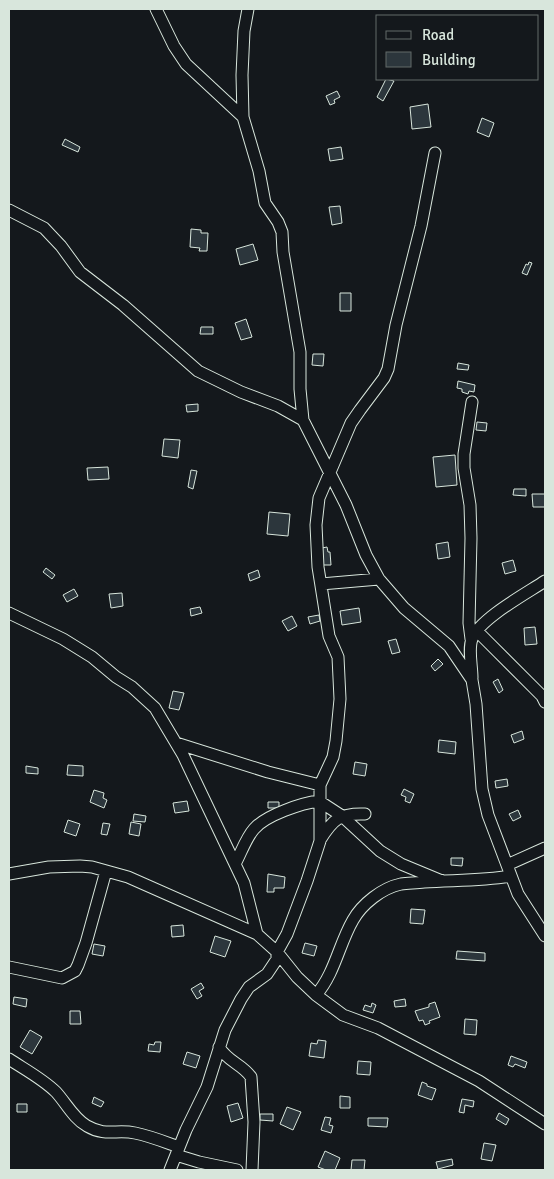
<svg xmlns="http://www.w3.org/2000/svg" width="554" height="1179" viewBox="0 0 554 1179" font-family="Signika,sans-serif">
<rect width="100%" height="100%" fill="#14181c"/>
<path fill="#2c363c" stroke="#d8e6dc" d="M386,79L394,81L383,101L377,97Z
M337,91L340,97L334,100L335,103L330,105L326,96Z
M428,104L431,127L412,129L410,107Z
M482,118L494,123L489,137L477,132Z
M65,139L80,147L78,152L62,145Z
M341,147L343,159L330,161L328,149Z
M340,206L342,223L332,225L329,207Z
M191,229L201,230V233H208L207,251H199L200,248L190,247Z
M253,244L258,260L240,265L236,249Z
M529,262L532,263L527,275L522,273L526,264L528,265Z
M340,293H351V311H340Z
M246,319L252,337L241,340L235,323Z
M201,327H213V334H200Z
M313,354H324L323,366L312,365Z
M458,363L469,365L468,370L457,369Z
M458,381L475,385L474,392L469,391L468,394L462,392V389L457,388Z
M198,404V411L187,412L186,405Z
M477,422L487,423L486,431L476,430Z
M164,439L180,440L178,458L162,456Z
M455,455L457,485L436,487L433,457Z
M108,467L109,479L88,480L87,468Z
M191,470L197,471L193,489L188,487Z
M514,489H526V496L513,495Z
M532,494H545V507H533Z
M269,512L290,514L288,536L267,534Z
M448,542L450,557L438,559L436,544Z
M327,547L328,552H330L331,565H323L322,548Z
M513,560L516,571L505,574L502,563Z
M46,568L55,575L52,579L43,572Z
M258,570L260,577L250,581L248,574Z
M74,589L78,596L67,602L63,595Z
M122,593L123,606L111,608L109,594Z
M200,607L202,613L191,616L190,609Z
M359,608L361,622L342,625L340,611Z
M319,615L320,621L310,624L308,617Z
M292,616L297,626L288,631L282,621Z
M535,627L537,644L525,645L524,628Z
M396,639L400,652L392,654L388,641Z
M438,659L443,664L435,671L431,666Z
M498,679L503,690L499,693L493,682Z
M173,691L184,693L179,710L169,708Z
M522,731L524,739L514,743L511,735Z
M439,740L456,742L455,754L438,752Z
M355,762L367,764L365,776L353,774Z
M68,765L83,766V776L67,775Z
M26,766L38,768V774L26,773Z
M507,779L508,786L496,788L495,781Z
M404,789L414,794L410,803L405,801L406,797L401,795Z
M94,790L104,793L103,798L107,800L104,808L90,802Z
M187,801L189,811L175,813L173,803Z
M268,802H279V808H268Z
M518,810L521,817L513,821L509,814Z
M134,814L146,816L145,822L133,821Z
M68,820L80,824L76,836L64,832Z
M131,822L141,824L139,836L129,834Z
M103,823L110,824L107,835L101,834Z
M451,858H463L462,866L451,865Z
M268,874L285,877L284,888H274V892H267Z
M411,909L425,910L423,924L410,923Z
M183,925L184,936L172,937L171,926Z
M215,936L231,941L225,957L210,952Z
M305,943L317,946L314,956L302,953Z
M94,944L105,946L103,956L92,954Z
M457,951L485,953V961L456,959Z
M201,983L204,988L199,991L202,996L197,999L191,989Z
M14,997L27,999L26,1007L13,1004Z
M405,999L406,1006L395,1007L394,1001Z
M435,1002L440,1017L429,1021L430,1023L425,1025L423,1020L419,1021L415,1011L429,1007V1004Z
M372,1003L376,1005L373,1013L363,1010L365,1005L371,1007Z
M70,1011H80L81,1024H70Z
M465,1019L477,1020L476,1035L464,1034Z
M30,1030L42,1037L32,1054L20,1047Z
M318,1040L326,1041L324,1058L309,1056L311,1043L317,1044Z
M155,1042H161L160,1052L148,1051L149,1044L154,1045Z
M187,1052L200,1056L196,1068L183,1064Z
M511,1056L527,1062L525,1068L515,1064L513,1067L508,1065Z
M358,1061L371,1062L370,1075L357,1074Z
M422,1082L427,1084V1086L436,1089L432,1100L418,1095Z
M340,1096L350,1097V1108H340Z
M94,1097L104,1102L101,1107L92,1103Z
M462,1099L474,1101L473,1107L465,1105L464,1113L459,1112Z
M238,1103L243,1118L231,1122L227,1106Z
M17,1104H27V1112H17Z
M287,1107L301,1112L293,1130L280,1124Z
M499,1113L509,1119L506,1125L496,1119Z
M260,1114H273V1121L260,1120Z
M325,1117L331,1118L329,1125L333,1126L331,1133L321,1130Z
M368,1118H388L387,1127L368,1126Z
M484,1143L496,1145L492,1161L481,1159Z
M325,1151L340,1158L335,1170H326L318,1167Z
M452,1159L453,1165L438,1169L436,1162Z
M352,1160H365L364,1170H351Z"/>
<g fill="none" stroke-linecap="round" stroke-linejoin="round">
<g stroke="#d8e6dc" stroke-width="13">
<path id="minor" d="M156,9L174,46L186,64L243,117
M248,9L244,31L242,75L243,117L259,171L265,203L278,222L282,232L283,252L300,352V389L303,420
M9,210L44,228L61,246L80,272L123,305L198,371L241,392L278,406L303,420L346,505L366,555L379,579L404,608L449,646L472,680L476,704L482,789L488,815L518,894L545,936
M321,584L379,579
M9,613L63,639L92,657L116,677L132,687L155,708L183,755L244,883L257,934
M477,631L542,696L545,702
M471,639L469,623L471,538L470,505L464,468V454L472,402
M472,678C472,666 468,649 472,639C479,619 527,593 545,581
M176,743L268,772L320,785
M320,840C333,819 340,813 365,814
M235,864C241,853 246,838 254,829C266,815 302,803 319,801L342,816L380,851L401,864L442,881
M507,865L545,848
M9,874L49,867L80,866L92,867L128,877L257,934L277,952L297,977L316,995L343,1015L378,1028L479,1081L545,1124
M9,967L62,978L75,971L78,965L86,943L106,871
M316,995C335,973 339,944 353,920C362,904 382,888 401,884C408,883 416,883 424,882C453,880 482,881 511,876
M219,1047C228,1062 242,1064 251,1077L254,1122L252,1170
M9,1059C24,1069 43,1079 56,1092C66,1103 74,1119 87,1126C106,1137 116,1129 135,1133C150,1136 165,1142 179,1147
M176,1155L199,1162L237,1170
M170,1170L186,1130L207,1087L225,1030L241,999L249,987L267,974L277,959V952L287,934L307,881L320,841V785L333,757L336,741L340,699L338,657L329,636L318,567L316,525L319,498L351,423L360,410L384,378L388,369L396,325L421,226L435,153"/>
</g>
<use href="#minor" stroke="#14181c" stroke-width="11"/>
</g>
<rect width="554" height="1179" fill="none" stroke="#d8e6dc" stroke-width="20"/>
<rect x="376" y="15" width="162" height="65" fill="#14181c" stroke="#626a69"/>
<rect x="386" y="31" width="25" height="8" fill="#14181c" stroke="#626a69"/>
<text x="422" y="40" font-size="15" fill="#d8e6dc">Road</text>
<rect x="386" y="52" width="25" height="15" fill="#2c363c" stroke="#626a69"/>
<text x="422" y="65" font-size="15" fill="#d8e6dc">Building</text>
</svg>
